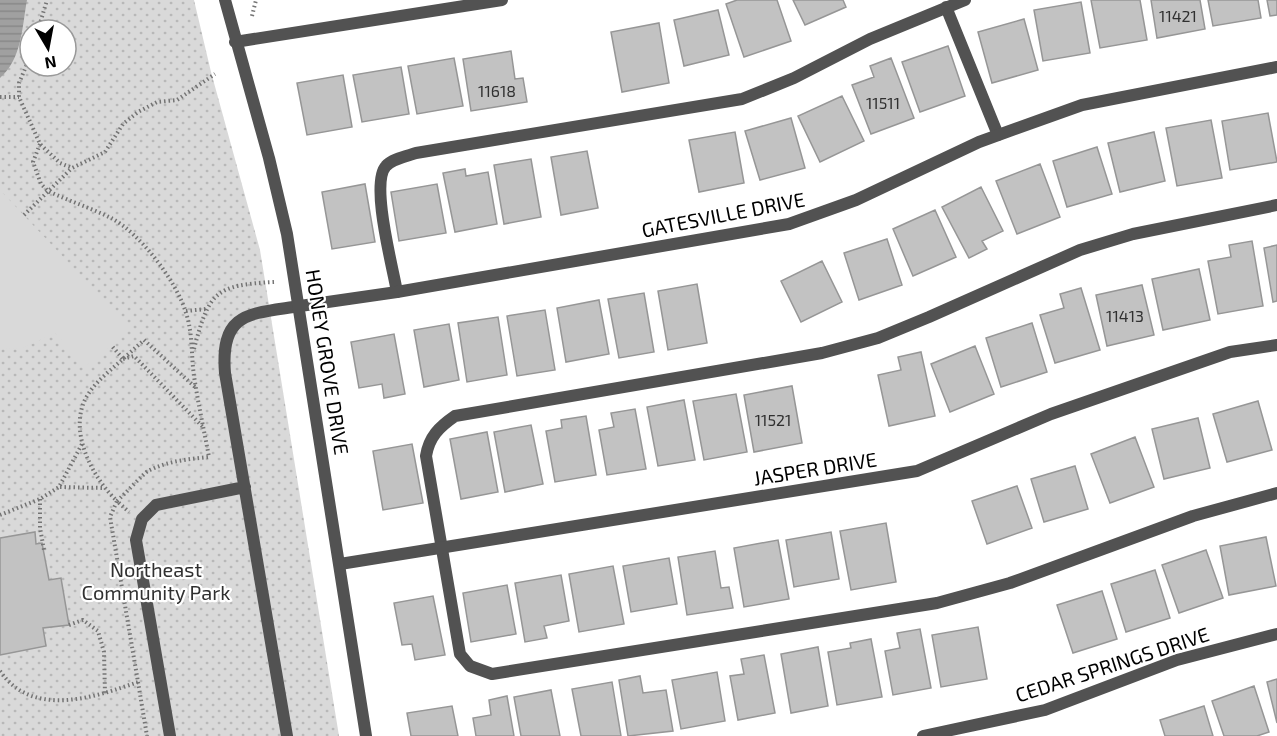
<svg xmlns="http://www.w3.org/2000/svg" width="1277" height="736" viewBox="0 0 1277 736" font-family="'Exo 2',sans-serif">
<defs>
<pattern id="grass-dots" width="8" height="8" patternUnits="userSpaceOnUse" patternTransform="scale(1.5)"><rect width="8" height="8" fill="#d9d9d9"/><path d="M2 2h.1M6 6h.1" fill="none" stroke="#b8b8b8" stroke-width="1.8" stroke-linecap="round"/></pattern>
<pattern id="water-rules" width="6" height="5" patternUnits="userSpaceOnUse" patternTransform="scale(1.5)"><rect width="6" height="5" fill="#a0a0a0"/><path d="M0 2.5h6" fill="none" stroke="#888"/></pattern>
</defs>
<rect width="100%" height="100%" fill="#fff"/>
<path fill="url(#grass-dots)" fill-rule="evenodd" d="M0,0H194L211,72L260,250L339,736H0ZM30,30H66V66H30Z"/>
<path fill="#d9d9d9" d="M0,190L131,329L85,367L55,333L23,348L0,349Z"/>
<path fill="url(#water-rules)" d="M0,0H27C22,27 22,59 0,78Z"/>
<path fill="#c2c2c2" stroke="#969696" stroke-width="1.5" d="M737,0H777L791,41L744,57L726,4Z
M793,0H843L846,7L805,25Z
M1091,0H1140L1147,40L1100,48Z
M1151,0H1200L1205,29L1157,38Z
M1208,0H1258L1261,18L1213,26Z
M1267,0H1277V15L1270,16Z
M1081,2L1090,53L1043,61L1034,10Z
M718,10L729,55L684,66L674,20Z
M1024,19L1038,70L992,83L978,32Z
M659,23L669,83L622,92L611,32Z
M948,46L965,96L920,112L902,62Z
M511,51L515,79L523,78L527,102L471,111L463,59Z
M454,58L463,106L417,114L408,66Z
M891,58L914,118L871,134L852,85L874,77L870,66Z
M401,67L409,114L362,122L353,75Z
M343,75L352,127L307,135L297,83Z
M842,96L864,141L820,162L798,116Z
M1268,113L1277,162L1230,170L1222,121Z
M791,118L805,168L760,180L745,131Z
M1211,120L1222,178L1177,186L1166,128Z
M735,132L744,183L699,192L689,140Z
M1154,132L1165,181L1120,192L1108,143Z
M1097,147L1112,194L1067,207L1053,161Z
M587,151L598,208L561,215L551,157Z
M531,159L541,217L504,224L494,165Z
M1040,164L1060,217L1017,234L996,181Z
M465,169L466,176L488,172L497,224L455,232L443,173Z
M365,184L375,242L332,249L322,192Z
M437,184L446,233L399,241L391,192Z
M981,187L1003,231L982,241L987,249L969,258L942,207Z
M935,210L956,257L913,276L893,229Z
M887,239L902,285L859,300L844,253Z
M1252,241L1263,306L1218,314L1208,261L1231,257L1229,245Z
M1277,245V301L1273,302L1264,248Z
M822,261L842,302L801,322L781,281Z
M1199,269L1210,320L1163,330L1152,279Z
M697,284L707,343L668,350L658,291Z
M1142,285L1154,335L1107,346L1096,295Z
M1081,288L1100,350L1055,363L1040,315L1064,308L1060,294Z
M644,293L654,352L619,358L608,299Z
M599,300L609,354L566,362L557,308Z
M545,310L555,370L517,376L507,316Z
M498,317L507,375L467,382L458,323Z
M1032,323L1047,372L1001,387L986,338Z
M449,324L459,380L424,387L414,330Z
M394,334L405,394L384,398L382,384L359,388L351,342Z
M975,346L994,394L950,412L931,364Z
M921,352L935,416L889,426L878,375L901,370L898,357Z
M792,386L802,443L754,452L744,395Z
M736,394L747,452L704,460L693,401Z
M684,400L695,460L658,466L647,407Z
M1258,401L1272,450L1227,462L1213,414Z
M635,409L646,469L607,475L599,430L614,427L611,413Z
M586,416L596,475L555,482L546,431L562,428L561,420Z
M1198,418L1210,468L1164,479L1152,429Z
M531,425L543,484L505,492L494,432Z
M487,432L498,492L461,499L450,439Z
M1135,437L1154,487L1110,503L1091,454Z
M412,444L423,503L383,510L373,451Z
M1075,466L1088,509L1044,522L1031,479Z
M1017,486L1032,528L987,544L972,501Z
M886,523L896,582L851,590L840,531Z
M35,532L36,544L42,543L49,580L61,578L69,625L43,628L46,646L0,655V538Z
M831,532L839,579L794,587L786,540Z
M1266,537L1276,586L1229,595L1220,546Z
M778,540L789,599L744,607L734,548Z
M1206,550L1223,598L1179,613L1162,565Z
M715,551L721,588L729,587L733,608L687,615L678,557Z
M669,558L677,604L631,612L623,566Z
M613,566L624,624L579,632L569,574Z
M1155,570L1170,618L1126,632L1111,584Z
M561,575L569,621L544,626L547,638L525,642L515,583Z
M507,585L516,634L471,642L463,593Z
M1102,591L1117,639L1073,653L1057,605Z
M433,596L445,655L415,660L412,644L402,645L394,603Z
M978,627L987,679L941,687L932,635Z
M920,629L931,688L893,695L885,651L900,648L897,633Z
M871,639L882,697L837,705L828,652L851,648L850,643Z
M818,647L828,706L791,713L781,654Z
M764,655L775,713L738,720L730,676L744,674L741,659Z
M717,672L725,721L681,729L672,680Z
M640,676L643,693L666,690L673,731L628,736L619,680Z
M1277,679V723L1267,682Z
M612,682L621,736H581L572,689Z
M1254,686L1269,732L1257,736H1224L1212,701Z
M551,690L560,736H521L514,697Z
M507,696L514,736H476L473,718L491,715L489,700Z
M452,706L458,736H411L407,713Z
M1204,706L1213,736H1165L1160,720Z"/>
<g fill="none" stroke-linecap="round" stroke-linejoin="round">
<path stroke="#747474" stroke-width="4" stroke-dasharray="1.5 3" stroke-linecap="butt" d="M252,16L256,0
M38,30L47,0
M30,57L19,83V97L40,144L60,163L72,168L105,152L123,124L138,112L157,102L177,100L215,74
M0,97H19
M40,144L33,162L41,184L48,191C69,201 91,208 111,218C140,233 177,282 186,313C193,334 191,355 194,376C198,403 204,430 209,457C189,459 167,461 148,471C144,473 124,495 117,501C92,477 67,430 87,396C96,381 111,370 123,359L111,345
M24,215L72,168
M186,311L206,309
M194,349C209,292 215,285 274,282
M124,358L144,340L195,387
M123,359L134,356L203,427
M60,487L103,488
M40,499V528L44,550
M0,515L40,499L59,487L82,444
M69,625L83,620L98,631L104,652L105,694
M0,671C32,718 93,698 138,682L110,517L117,501L129,512
M138,682L147,736"/>
<path stroke="#525252" stroke-width="12" d="M946,7L998,135
M1277,205L1133,234L1080,250L929,317L878,338L822,353L455,416C439,427 429,437 426,456L460,654L470,666L492,674L937,603L1010,583L1193,516L1277,493
M397,292C393,268 370,183 386,166C392,159 407,156 416,153L742,99L794,78L870,39L965,0
M170,736L136,540L142,519L156,505L245,487
M287,736L225,373C220,311 250,314 300,306"/>
<path stroke="#525252" stroke-width="12" d="M225,0L269,158L287,234L366,736
M235,42L502,0
M300,306L397,292L789,224L856,200L979,142L1082,105L1277,67
M340,564L917,471L1051,414L1230,352L1277,345
M923,736L1045,710L1177,660L1277,634"/>
</g>
<g text-anchor="middle" dominant-baseline="central" stroke-width="4.5" stroke-linejoin="round" paint-order="stroke">
<g font-size="16" fill="#303030">
<text x="1178" y="15">11421</text>
<text x="497" y="90">11618</text>
<text x="883" y="102">11511</text>
<text x="1125" y="315">11413</text>
<text x="773" y="419">11521</text>
</g>
<g font-size="20" fill="#000" stroke="#fff">
<text transform="translate(723 214) rotate(-11)">GATESVILLE DRIVE</text>
<text transform="translate(328 362) rotate(81)">HONEY GROVE DRIVE</text>
<text transform="translate(815 468) rotate(-9)">JASPER DRIVE</text>
<text transform="translate(1112 664) rotate(-18)">CEDAR SPRINGS DRIVE</text>
</g>
<g font-size="20" fill="#303030" stroke="#fff">
<text x="156" y="569">Northeast<tspan x="156" dy="23">Community Park</tspan></text>
</g>
</g>
<g transform="translate(48 48) rotate(170)"><circle r="28" fill="#ffffff" stroke="#999999" stroke-width="1.5"/>
<path d="M0-4.5L10 22L0 15L-10 22Z" fill="#000000"/>
<text y="-9" font-size="16" font-weight="bold" text-anchor="middle" fill="#000000">N</text>
</g>
</svg>
